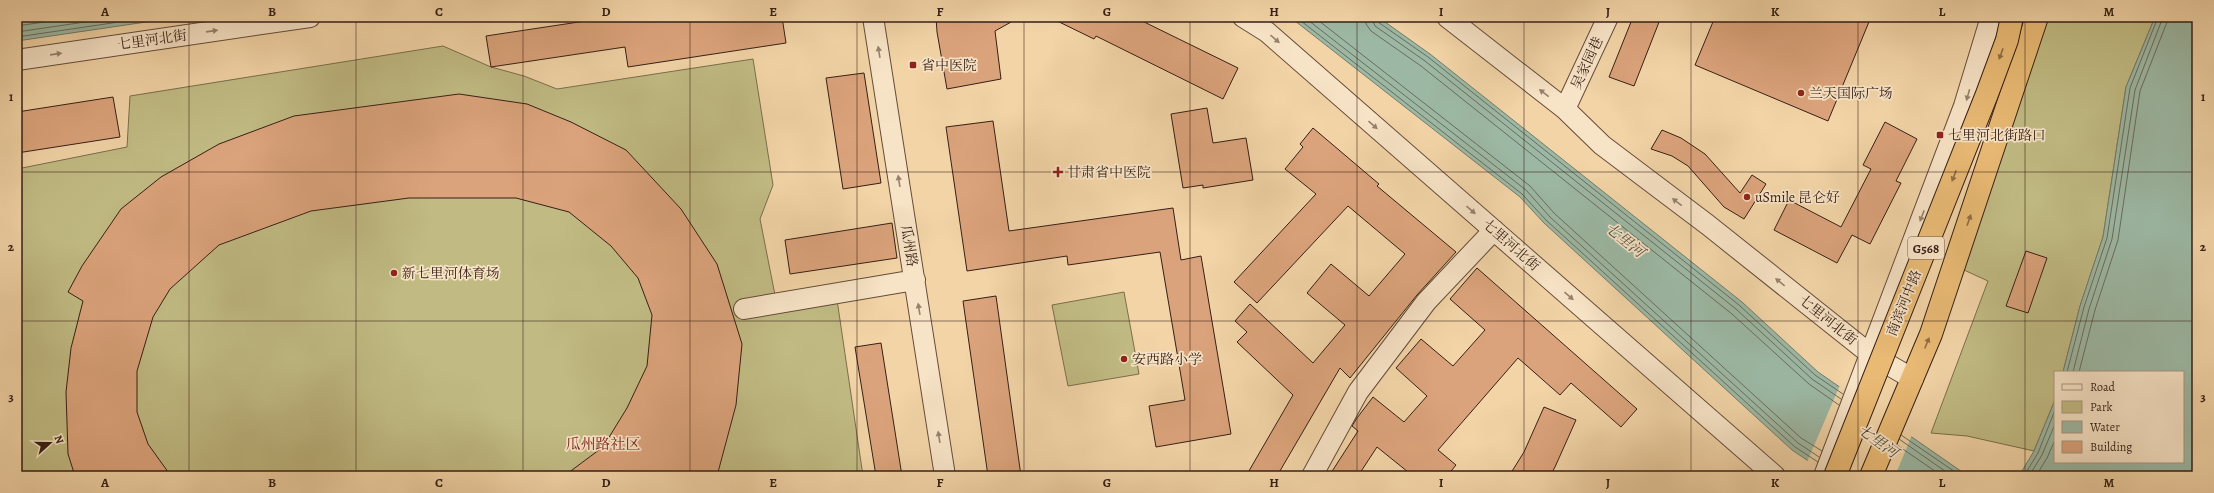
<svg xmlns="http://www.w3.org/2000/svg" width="2214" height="493" viewBox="0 0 2214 493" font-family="Alegreya,'Noto Serif SC',serif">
<rect width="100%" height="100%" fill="#f2d4a7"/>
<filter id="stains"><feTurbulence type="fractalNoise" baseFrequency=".005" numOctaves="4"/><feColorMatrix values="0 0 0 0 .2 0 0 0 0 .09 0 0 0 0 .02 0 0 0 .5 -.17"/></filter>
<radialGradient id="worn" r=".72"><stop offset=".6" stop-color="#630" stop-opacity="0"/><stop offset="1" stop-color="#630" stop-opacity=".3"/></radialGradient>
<path fill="#c1bb83" stroke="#7c6d4c" d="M2047,17H2155L2126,87L2103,237L2080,306L2063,372H2055V400L2034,451L1967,436L1931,433L1988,281L1964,270Z
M443,46L491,67L524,76L557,89L753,59L773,185L760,219L775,295L835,286L863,476H21L17,446V260L19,259L17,239V169L127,147L130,96Z
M1124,292L1139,374L1068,386L1052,305Z"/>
<path fill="#9cb8a4" stroke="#737b6b" d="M17,17H180L17,41Z
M1290,17H1378L1430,54L1742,302L1818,372L1968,476H1831L1792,450L1544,223L1520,197Z
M2155,17H2197V476H2019L2034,451L2055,400V462H2183V372H2063L2080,306L2103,237L2126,87Z"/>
<path fill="#f2d4a7" d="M1840,385L1912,435L1895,476H1828L1807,462Z"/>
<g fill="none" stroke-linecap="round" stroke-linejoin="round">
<path stroke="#696c5d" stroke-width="1" d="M1296,17L1522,194L1546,220L1795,447L1818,462
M1304,17L1526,190L1550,217L1798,443L1819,457
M1314,17L1530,186L1554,213L1801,438L1822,451
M1365,17L1366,24L1371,31L1421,66L1732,314L1809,384L1839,405
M1371,17L1375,26L1425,61L1736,309L1812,379L1841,399
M1376,17L1378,22L1428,57L1739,305L1815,375L1843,394
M17,26L78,17
M17,32L119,17
M17,37L153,17
M2067,372L2084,307L2107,238L2130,88L2158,17
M2073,372L2089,309L2112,239L2135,90L2163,17
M2079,372L2095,310L2118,240L2140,91L2169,17
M1901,435L1961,476
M1899,439L1952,476
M1897,445L1942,476
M2024,476L2038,453L2055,410
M2029,476L2042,455L2055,424
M2036,476L2047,458L2055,440"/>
</g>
<path fill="#dba37b" stroke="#361f16" d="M612,17H782L786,43L628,67L625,47L491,67L486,36Z
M936,17H1020L995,31L1001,79L947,89L937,32Z
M1049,17H1134L1238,68L1223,99L1096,36L1094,39Z
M1633,17H1661L1634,86L1609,77Z
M1715,17H1871L1828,121L1695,65Z
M864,73L881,183L843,189L826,78Z
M459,94L527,104L571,122L626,150L681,209L717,264L742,344L736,405L717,476H564L603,447L627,408L647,366L652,315L638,278L611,246L569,212L516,198H409L311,211L219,245L170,289L153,317L137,371V412L148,444L171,476H75L68,454L66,392L71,348L83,301L68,292L82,266L121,209L161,177L219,144L294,116Z
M113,97L120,137L17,153V112Z
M1207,108L1213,143L1246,138L1253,180L1203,188V185L1183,188L1171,114Z
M993,121L1009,231L1173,208L1181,260L1201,256L1231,434L1156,447L1149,406L1185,400L1160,252L1068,265L1067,256L967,271L946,127Z
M1885,122L1917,139L1896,181L1901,183L1870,244L1852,235L1837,263L1774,230L1789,200L1841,227L1871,169L1863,165Z
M1313,128L1379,184L1377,186L1456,252L1417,295L1350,378L1340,368L1277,476H1246L1293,395L1237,342L1247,332L1235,321L1250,304L1313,363L1345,325L1307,293L1331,264L1369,296L1405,254L1348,206L1257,303L1234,282L1316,194L1285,169L1303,147L1300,144Z
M1662,130L1681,138L1705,154L1740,193L1752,175L1766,184L1744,219L1724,207L1688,166L1672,156L1651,149Z
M892,223L897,258L790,274L785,240Z
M2026,251L2047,258L2028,313L2006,306Z
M1477,268L1637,409L1621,427L1571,383L1560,395L1518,358L1438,450L1456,465L1447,476H1413L1377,447L1358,476H1329L1358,431L1352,426L1357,418L1373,397L1404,422L1427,396L1396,368L1421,339L1453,366L1485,330L1450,299Z
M996,296L1021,476H988L963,301Z
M881,343L902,476H876L855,347Z
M1544,407L1576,420L1555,467L1550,476H1509L1524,452Z"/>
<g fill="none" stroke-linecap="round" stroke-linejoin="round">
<g stroke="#654c3a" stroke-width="22">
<path id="minor" d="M873,17L945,476
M1243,17L1267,32L1775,476
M1447,17L1565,109L1602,145L1708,225L1870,354L1913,379
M17,60L310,17
M1565,109L1608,17
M744,309L915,280
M1312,476L1358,392L1426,302L1494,230
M1824,476L1964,106L1991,17"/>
</g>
<g stroke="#361f16" stroke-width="24">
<path id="highway" d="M1871,476L1931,334L2037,17"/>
</g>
<use href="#minor" stroke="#f7e3c6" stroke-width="20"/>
<use href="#highway" stroke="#e9ba74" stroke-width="22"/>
<g stroke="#361f16" stroke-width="24" stroke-linecap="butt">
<path id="highway-bridge" d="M1835,476L1987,94L2007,40L2012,17"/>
</g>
<use href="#highway-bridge" stroke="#e9ba74" stroke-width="22"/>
</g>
<defs><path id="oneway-solid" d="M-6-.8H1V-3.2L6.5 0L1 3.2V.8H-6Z"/></defs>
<g fill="#96816e">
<use href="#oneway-solid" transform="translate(212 31) rotate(-8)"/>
<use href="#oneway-solid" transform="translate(1275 39) rotate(41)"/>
<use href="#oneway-solid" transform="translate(879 52) rotate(-99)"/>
<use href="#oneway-solid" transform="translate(56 54) rotate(-8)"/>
<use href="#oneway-solid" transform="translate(1544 93) rotate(-143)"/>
<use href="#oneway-solid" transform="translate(1968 95) rotate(106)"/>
<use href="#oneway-solid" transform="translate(1373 125) rotate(41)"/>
<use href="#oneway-solid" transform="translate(899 181) rotate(-99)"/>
<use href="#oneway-solid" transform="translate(1677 202) rotate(-143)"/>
<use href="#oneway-solid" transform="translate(1471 210) rotate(41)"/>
<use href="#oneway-solid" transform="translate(1922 216) rotate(111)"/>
<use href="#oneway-solid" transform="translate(1780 282) rotate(-141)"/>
<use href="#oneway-solid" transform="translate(1569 296) rotate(41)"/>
<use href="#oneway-solid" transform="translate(919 309) rotate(-99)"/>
<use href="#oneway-solid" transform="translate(939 437) rotate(-99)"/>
</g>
<g fill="#906c45">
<use href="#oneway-solid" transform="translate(2001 54) rotate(110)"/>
<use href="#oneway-solid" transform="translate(1954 176) rotate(111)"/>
<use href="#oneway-solid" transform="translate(1969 220) rotate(-71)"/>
<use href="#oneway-solid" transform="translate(1927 343) rotate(-68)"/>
</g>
<path fill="none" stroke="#361f16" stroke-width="1" stroke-opacity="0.55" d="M189,17V476M356,17V476M523,17V476M690,17V476M857,17V476M1024,17V476M1190,17V476M1357,17V476M1524,17V476M1691,17V476M1858,17V476M2025,17V476M17,172H2197M17,321H2197"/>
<g fill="#8f2418" stroke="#f7e3c6" stroke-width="1.5">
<rect x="909" y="61" width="8" height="8" rx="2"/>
<circle cx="1801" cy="93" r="4"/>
<rect x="1936" y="131" width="8" height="8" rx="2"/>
<path d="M1056 166h4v4h4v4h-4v4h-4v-4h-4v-4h4z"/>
<circle cx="1747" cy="197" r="4"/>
<circle cx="394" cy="273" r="4"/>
<circle cx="1124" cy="359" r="4"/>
</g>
<g text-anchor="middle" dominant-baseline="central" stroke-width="3.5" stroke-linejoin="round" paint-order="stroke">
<rect fill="#f7e3c6" stroke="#705a4b" stroke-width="1" x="1908" y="237" width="36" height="22" rx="3"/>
<g font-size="13" font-weight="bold" fill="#361f16">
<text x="1926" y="248">G568</text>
</g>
<g font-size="14" fill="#361f16" stroke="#f7e3c6">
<text transform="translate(152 40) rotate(-8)">七里河北街</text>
<text transform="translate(1587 63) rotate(-65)">吴家园巷</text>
<text transform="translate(1511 245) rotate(41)">七里河北街</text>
<text transform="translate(909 246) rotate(81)">瓜州路</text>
<text transform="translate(1904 303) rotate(-68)">南滨河中路</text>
<text transform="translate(1828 320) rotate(39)">七里河北街</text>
</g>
<g font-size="14" fill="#361f16" stroke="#f7e3c6" text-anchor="start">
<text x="921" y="65">省中医院</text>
<text x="1809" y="93">兰天国际广场</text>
<text x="1948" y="135">七里河北街路口</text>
<text x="1067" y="172">甘肃省中医院</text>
<text x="1755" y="197">uSmile 昆仑好</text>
<text x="402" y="273">新七里河体育场</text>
<text x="1132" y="359">安西路小学</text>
</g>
<g font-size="15" font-style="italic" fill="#554d41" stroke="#f7e3c6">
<text transform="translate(1625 240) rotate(39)">七里河</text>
<text transform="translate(1878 441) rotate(36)">七里河</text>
</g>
<g font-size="15" fill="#7a1f14" stroke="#f7e3c6">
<text x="603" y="444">瓜州路社区</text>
</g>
</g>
<rect width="2214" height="493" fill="none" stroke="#f2d4a7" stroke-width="44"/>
<rect x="2054" y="371" width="130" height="92" fill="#f7e3c6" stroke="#aa9580"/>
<rect x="2062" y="384" width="20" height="6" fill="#f7e3c6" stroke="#aa9580"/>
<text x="2090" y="391" font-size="12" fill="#361f16">Road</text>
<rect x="2062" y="401" width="20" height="12" fill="#c1bb83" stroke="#aa9580"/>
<text x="2090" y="411" font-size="12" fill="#361f16">Park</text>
<rect x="2062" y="421" width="20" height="12" fill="#9cb8a4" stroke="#aa9580"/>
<text x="2090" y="431" font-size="12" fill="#361f16">Water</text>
<rect x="2062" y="441" width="20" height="12" fill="#dba37b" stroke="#aa9580"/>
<text x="2090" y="451" font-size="12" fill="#361f16">Building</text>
<g transform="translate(50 443) rotate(69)" stroke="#f7e3c6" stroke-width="3" paint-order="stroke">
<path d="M0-3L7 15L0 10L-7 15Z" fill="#361f16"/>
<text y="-6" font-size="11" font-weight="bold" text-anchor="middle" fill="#361f16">N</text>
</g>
<rect x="22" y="22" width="2170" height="449" fill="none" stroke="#361f16" stroke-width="1.5"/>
<g font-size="13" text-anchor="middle" font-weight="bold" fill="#361f16">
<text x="105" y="16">A</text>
<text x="272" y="16">B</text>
<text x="439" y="16">C</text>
<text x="606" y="16">D</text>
<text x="773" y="16">E</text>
<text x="940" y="16">F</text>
<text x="1107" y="16">G</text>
<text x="1274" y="16">H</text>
<text x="1441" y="16">I</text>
<text x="1608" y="16">J</text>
<text x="1775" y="16">K</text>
<text x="1942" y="16">L</text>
<text x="2109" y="16">M</text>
<text x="11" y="101">1</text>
<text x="2203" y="101">1</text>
<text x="11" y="251">2</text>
<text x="2203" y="251">2</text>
<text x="11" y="401">3</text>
<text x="2203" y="401">3</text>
<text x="105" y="487">A</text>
<text x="272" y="487">B</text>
<text x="439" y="487">C</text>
<text x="606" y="487">D</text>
<text x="773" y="487">E</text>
<text x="940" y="487">F</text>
<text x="1107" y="487">G</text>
<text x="1274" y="487">H</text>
<text x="1441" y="487">I</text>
<text x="1608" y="487">J</text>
<text x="1775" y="487">K</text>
<text x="1942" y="487">L</text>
<text x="2109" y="487">M</text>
</g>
<rect width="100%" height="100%" filter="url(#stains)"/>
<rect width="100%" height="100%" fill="url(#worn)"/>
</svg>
